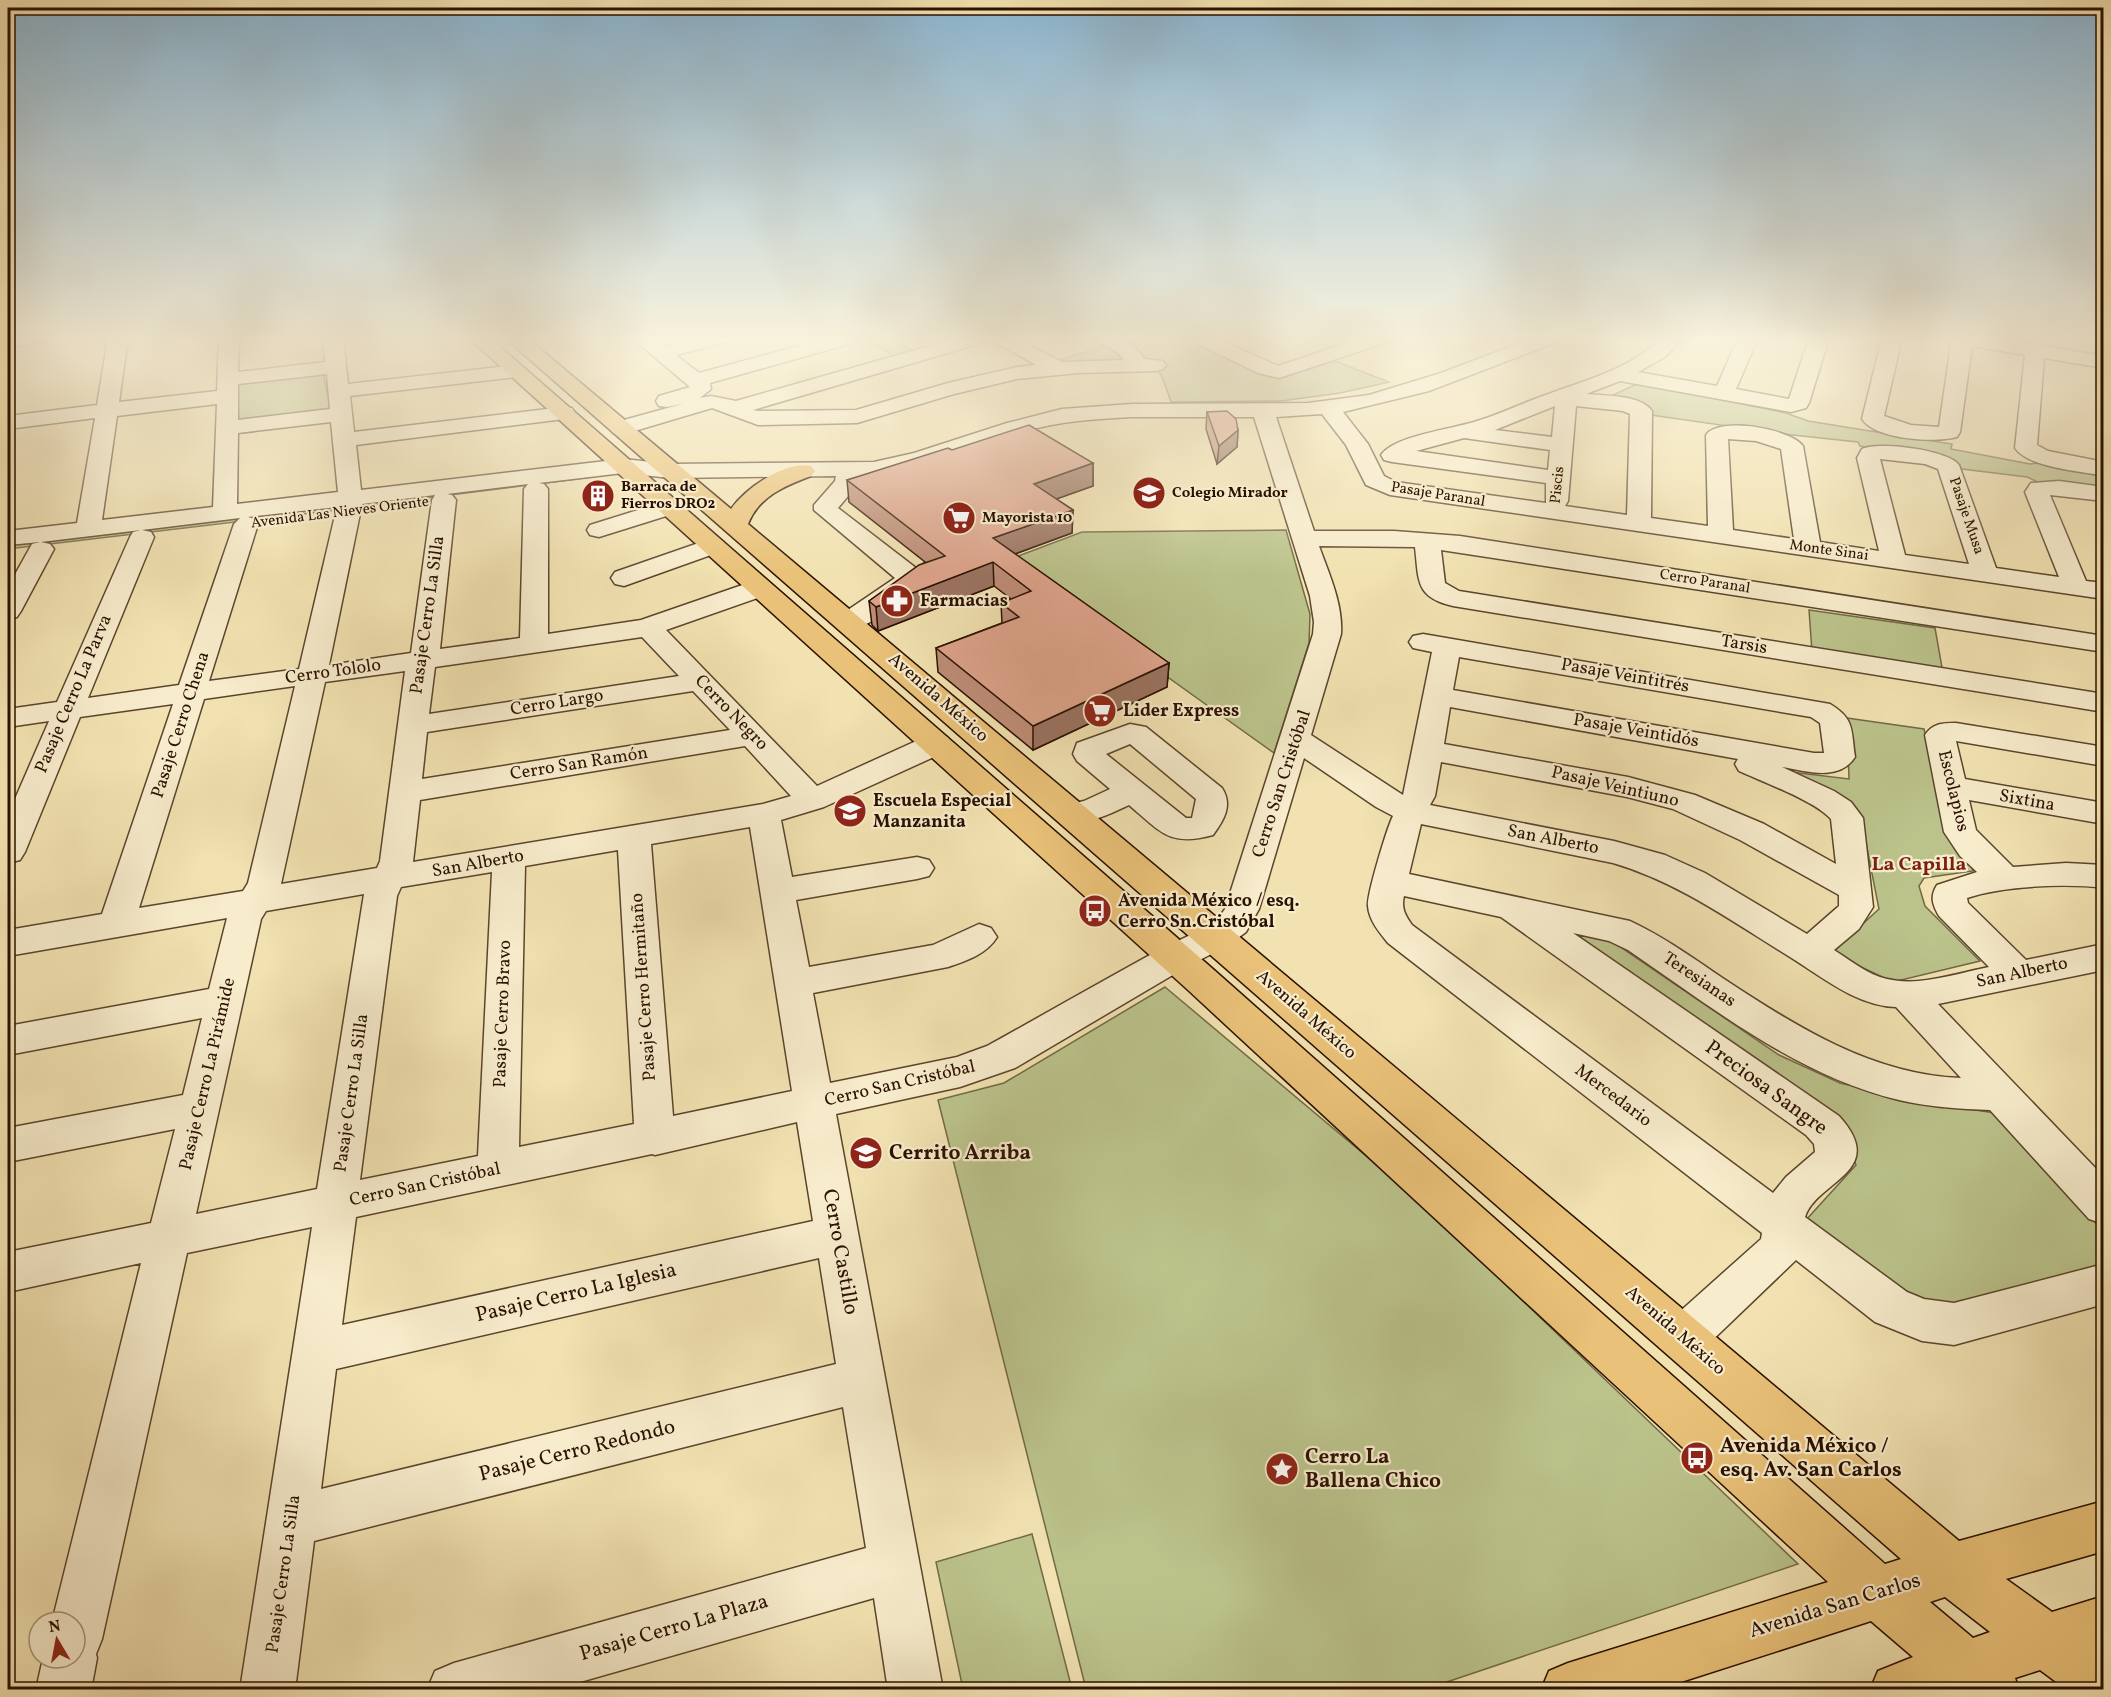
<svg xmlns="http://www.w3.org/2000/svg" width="2111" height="1697" viewBox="0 0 2111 1697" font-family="Vollkorn,serif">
<rect width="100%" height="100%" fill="#f2e2b1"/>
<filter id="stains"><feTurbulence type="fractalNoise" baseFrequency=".00333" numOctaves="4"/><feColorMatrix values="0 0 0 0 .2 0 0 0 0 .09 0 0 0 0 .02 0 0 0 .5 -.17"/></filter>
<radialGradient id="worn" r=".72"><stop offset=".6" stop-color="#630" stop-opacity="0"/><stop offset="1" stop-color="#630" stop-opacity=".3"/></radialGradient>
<path fill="#bbc38b" stroke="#726a46" stroke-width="1.5" d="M864,338H892L916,352L898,358Z
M1114,338H1185L1269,377H1283L1335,361L1389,382L1340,393L1281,401L1171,402C1157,359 1153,359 1114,338Z
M1105,346L1123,358L1121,360L1062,364L1055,361Z
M323,371L331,412L239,423L235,382Z
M1639,383L1786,413L1808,421L1952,444L1951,449L2030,464L2049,462L2103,472V493L2044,485L2027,477L1962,469L1950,460L1860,446L1858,442L1783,434L1651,415L1602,400Z
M588,473L592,477L355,507L356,501Z
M345,502V509L8,549V543Z
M1286,530L1310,614L1309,643L1274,753L1005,561L1082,532Z
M1809,610L1935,628L1943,673L1812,652Z
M1847,718L1924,729L1949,836L1971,863L1973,871L1924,878L1919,886L1925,906L1980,961L1893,982L1831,953L1879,909L1860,813L1787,775L1791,772L1849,779Z
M1579,931L1610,940L1779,1055L1840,1083L1912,1100L1995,1113L2103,1231V1268L1931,1309L1806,1220L1856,1165L1849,1147L1582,942Z
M1165,987L1409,1192L1798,1564L1426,1689H1086L938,1100L1004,1083Z
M1032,1534L1072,1689H963L936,1562Z"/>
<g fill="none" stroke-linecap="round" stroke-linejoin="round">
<g stroke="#5c442c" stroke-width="3">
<path id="minor" d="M8,338H46L43,342L8,347Z
M108,338H128L119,402L217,391L219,338H239L238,372L325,362L323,338H343L348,384L516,365L523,367L526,371L523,375L516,377L350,396L354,432L564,407L572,408L575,413L572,418L356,445L361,490L623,459L671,464L874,462L914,453L1007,423L1062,409L1132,404L1308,403L1369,395L1441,373L1533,338H1560L1557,342L1429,391L1343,412L1368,444L1384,476L1396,482L1546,503V483L1392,462L1384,460L1381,455C1394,436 1451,429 1474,422C1498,415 1520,404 1543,396C1582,381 1632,369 1661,338H1682L1665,357L1638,372L1717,386L1738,338H1758L1736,389L1789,399L1809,338H1829L1809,403L1806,408L1791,412L1620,381L1586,394C1604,396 1640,394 1652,411L1651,518L1708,526L1706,435C1719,416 1791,429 1803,446L1820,542L1879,551L1857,458L1862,449C1878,441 1949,450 1959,465L1996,568L2059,577L2025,492L2031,483L2059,481L2104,487V501L2050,495L2086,581L2104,583V599L1390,495L1366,485L1346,445L1322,414L1276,417L1314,531H1394L1460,536L2104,636V652L1441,550L1445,583L1459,591L2104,694V712L1453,606C1415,597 1419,581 1415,547L1319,546C1329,574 1343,604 1341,634L1311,735L1403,795L1432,652L1413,648L1409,642L1413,636L1423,634L1830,704C1855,719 1851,730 1855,757C1839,782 1806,771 1782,767L1834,791L1851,802L1863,818L1873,907L1859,929L1834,950C1850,960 1868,975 1887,979C1919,987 1958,973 1989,967L1939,916C1932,904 1930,896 1937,885L1977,872L1960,856L1944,832L1925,735C1933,723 1943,723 1956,723L2104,747V766L1956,741L1965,779L2104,803V824L1969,800L1976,830L2013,867L2066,863L2104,865V888C2066,883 2002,886 1967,898L1968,903L2026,960L2104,944V970L1938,1004L2104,1177V1224L2089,1219L1990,1110C1959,1109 1930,1107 1899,1100C1798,1076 1713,1008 1628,950L1609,941L1573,933L1839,1116C1890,1172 1816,1181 1805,1217L1907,1292L1924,1299L1954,1303L2104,1264V1304L1954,1345L1922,1341L1875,1322L1796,1260L1699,1353L1683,1359L1667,1353L1660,1338L1667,1323L1761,1239L1762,1233L1388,943C1379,932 1369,920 1368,906C1367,894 1387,828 1393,816L1376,807L1304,758L1259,909L1246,932L1227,946L1188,966L1015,1068L960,1087L836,1114L943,1690H888L874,1598L552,1690H427L435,1671L454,1663L866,1548L843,1407L314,1541L295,1690H240L312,1227L187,1253L102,1639L96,1654L97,1658L91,1690H36L43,1658H75V1622H52L141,1263L8,1292V1252L151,1223L175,1129L8,1162V1128L183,1095L202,1018L8,1055V1026L209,989L227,918L8,956V930L102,914L173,704L80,717L25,852L20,860L8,863V815L49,721L8,727V709L57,702L130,537L133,532L141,530L41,542L50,544L54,549L21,611L17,617L8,619V587L32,544L40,542L8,545V531L77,523L95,418L8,429V416L97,405ZM327,374L330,409L238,420V384ZM217,404L213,507L102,520L117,416ZM1555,406L1552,437L1495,430ZM1576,406L1623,411L1630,414L1627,515L1565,506L1568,501ZM1132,417H1254L1310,596L1314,622L1313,634L1225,909C1212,930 1180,938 1159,950C1102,981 1045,1014 987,1046L957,1057L830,1083L813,993L948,967C966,961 987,954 997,937L991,928L979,924L933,945L809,967L796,900L917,879L929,876L934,868L929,860L917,857L792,877L781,820L824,807L947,751L951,744L947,737L936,735L925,737L817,786L666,630L769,594L773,588L769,582L760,580L751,582L641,620L548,634V489L544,484L539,483L623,473L671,478L836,476L835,481L814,505V510L895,578L839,616L835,622L839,628C846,629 851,631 858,628C876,621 911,596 922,580L916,568L838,508L859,483V476C916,476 969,448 1023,432C1059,421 1095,419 1132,417ZM331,422L338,492L237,504L238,433ZM1464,438L1550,450L1548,470L1416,451ZM1728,439L1756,441L1781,449L1794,539L1733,530ZM1880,459L1925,464L1938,469L1969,564L1905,555ZM528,484L524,489L520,638L440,649L456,500L452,495L447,494ZM435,495L432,500L411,653L329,665L362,504ZM337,507L299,669L209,681L258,524L255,519L248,517ZM240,518L234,524L179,685L88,698L154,537L151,532L142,530ZM642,637L679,676L429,714L435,667ZM1459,657L1811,717L1820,723L1824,753H1814L1453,690ZM405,671L380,861L377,868L281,884L325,682ZM295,686L248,883L243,891L139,908L204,699ZM693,691L730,730L422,779L427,732ZM1450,707L1738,759L1735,764L1739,771C1763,782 1815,801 1831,819L1836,864L1764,824L1695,795L1628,777L1444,744ZM745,746L791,796L763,804L413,862L420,800ZM1441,762L1627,797L1673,809L1740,840L1839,895V906L1807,934L1705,873L1665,855L1614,841L1430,805L1435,796ZM1421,824L1613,863C1678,882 1733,922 1790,957C1822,977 1857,1006 1896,1007L1961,1078C1873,1075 1795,1026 1724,979C1693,958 1664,937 1630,921L1409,874ZM750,827L792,1091L673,1116L651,844ZM618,850L634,1124L519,1147L525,866ZM492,872L478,1156L360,1180L397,896L401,887ZM364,894L317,1189L196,1214L261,919L266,911ZM1404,896L1501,917L1806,1135L1814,1144L1815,1152L1786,1177L1773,1193L1412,925C1405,915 1401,908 1404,896ZM797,1122L813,1221L342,1325L356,1217L652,1154L655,1155ZM819,1258L836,1364L321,1489L336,1369Z
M651,338L664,346L697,338H729L726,342L676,355L699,373L828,338H859L856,342L710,383L711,389L700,398L711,396L736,401L958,338H988L985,342L753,410L758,411L856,410L948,383L1017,367L1036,365L995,342L992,338H1016L1062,362L1124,360C1117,348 1102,348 1094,338C1118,337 1130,338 1144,359L1163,361L1166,365L1163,369L1156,371L1078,373L1017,379L954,394L857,423L758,425L712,408L621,435L613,433L610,428L613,423L682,404L667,407L659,406L656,401L659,396L690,387L638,343L641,339Z
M1191,338H1216L1278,366L1361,338H1390L1387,342L1279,378L1258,373L1194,342Z
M1882,338H1902L1884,416L1911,425L1939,427L1952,338H1995L2104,356V368L2044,358L2037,445L2048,451L2104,462V476C2080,471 2029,468 2015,448L2025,355L1972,346L1960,432L1957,437C1935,443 1876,440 1862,419Z
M670,500L679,502L682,507L679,512L599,537L590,535L587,530L590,525Z
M713,538L722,541L726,546L722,551L624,586L615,584L611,578L615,572Z
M1130,724L1146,727L1222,788C1233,805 1224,820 1213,835C1169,847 1161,832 1129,805C1107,815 1085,827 1061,820L1056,813L1061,806L1084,801L1110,789L1077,761L1073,754L1077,743ZM1130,744L1196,799L1192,818H1186L1106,754Z"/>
</g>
<g stroke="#2a1000" stroke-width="3">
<path id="major" d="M469,338H490L1214,970L1885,1564L1901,1559L505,338H527L731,509C745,489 785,460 811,466L815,471L811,476C785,486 759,496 748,524L1959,1541L2104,1501V1551L2006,1579L2052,1612L2104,1596V1690H2067L2040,1670L2015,1678L2019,1690H1870L1878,1671L1913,1657L1871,1621L1656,1690H1541L1549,1671L1568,1663L1828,1582L1188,990ZM1945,1597L1990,1632L1973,1638L1930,1602Z"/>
</g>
<use href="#minor" fill="#f7eccc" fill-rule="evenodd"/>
<use href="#major" fill="#e9c178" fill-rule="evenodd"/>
</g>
<path fill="#bf8d78" stroke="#2a1000" stroke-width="1.5" d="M1207,412L1238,430L1237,447L1217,464L1206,429Z
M952,450L1093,463V486L1056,499L1073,510L1072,533L1015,554L1169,663L1167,687L1033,750L938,672L936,648L1002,623L1001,603L1011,599L994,586L878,631L872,625L869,601L925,562L849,502L847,480Z"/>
<path fill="#9b7362" stroke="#2a1000" stroke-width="1.5" d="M1238,430L1237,447L1217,464L1219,446Z
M1093,463V486L1034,507V484Z
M1073,510L1072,533L993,562V538Z
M993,562L994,586L878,631L876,607Z
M1169,663L1167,687L1033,750V726Z"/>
<path fill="#dea48c" stroke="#2a1000" stroke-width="1.5" d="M1227,411L1236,419L1238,430L1219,446L1207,412Z
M1029,425L1093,463L1034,484L1073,510L993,538L1169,663L1033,726L936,648L1019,617L1001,603L1031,591L993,562L876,607L869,601L919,565L945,556L847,480L948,448L952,450Z"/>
<linearGradient id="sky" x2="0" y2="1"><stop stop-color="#8bb7d4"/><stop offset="0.59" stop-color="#f9f2dc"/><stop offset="1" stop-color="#f9f2dc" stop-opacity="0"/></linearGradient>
<rect width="2111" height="575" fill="url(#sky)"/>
<defs>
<g id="school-disc" transform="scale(1.725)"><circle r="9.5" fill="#8f2418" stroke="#f7eccc"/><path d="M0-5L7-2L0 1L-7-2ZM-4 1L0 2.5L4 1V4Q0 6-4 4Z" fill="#fff"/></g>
<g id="building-disc" transform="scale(1.725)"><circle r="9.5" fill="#8f2418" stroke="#f7eccc"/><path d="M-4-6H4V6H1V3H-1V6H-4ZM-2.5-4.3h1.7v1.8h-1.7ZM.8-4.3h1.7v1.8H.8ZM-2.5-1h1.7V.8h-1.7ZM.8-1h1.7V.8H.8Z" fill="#fff"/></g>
<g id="supermarket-disc" transform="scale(1.725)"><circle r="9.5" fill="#8f2418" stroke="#f7eccc"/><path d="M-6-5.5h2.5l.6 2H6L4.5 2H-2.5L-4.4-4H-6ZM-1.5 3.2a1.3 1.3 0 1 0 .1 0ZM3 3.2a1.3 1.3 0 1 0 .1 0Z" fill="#fff"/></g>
<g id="pharmacy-disc" transform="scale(1.725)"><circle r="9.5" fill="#8f2418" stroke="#f7eccc"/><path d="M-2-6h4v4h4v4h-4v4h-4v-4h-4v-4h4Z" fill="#fff"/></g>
<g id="bus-disc" transform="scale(1.725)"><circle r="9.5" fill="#8f2418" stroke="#f7eccc"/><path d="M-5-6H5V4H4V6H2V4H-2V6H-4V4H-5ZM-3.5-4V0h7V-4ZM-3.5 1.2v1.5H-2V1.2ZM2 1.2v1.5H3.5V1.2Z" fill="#fff"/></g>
<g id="sight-disc" transform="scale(1.725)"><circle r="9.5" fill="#8f2418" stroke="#f7eccc"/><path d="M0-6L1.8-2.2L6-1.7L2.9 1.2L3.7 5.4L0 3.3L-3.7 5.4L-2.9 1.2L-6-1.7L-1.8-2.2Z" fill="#fff"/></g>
</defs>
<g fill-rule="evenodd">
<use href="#school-disc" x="1149" y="493"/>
<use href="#building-disc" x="598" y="496"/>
<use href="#supermarket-disc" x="959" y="518"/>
<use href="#pharmacy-disc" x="897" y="601"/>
<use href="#supermarket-disc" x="1100" y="711"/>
<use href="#school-disc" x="850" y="811"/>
<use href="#bus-disc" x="1095" y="911"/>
<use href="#school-disc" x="866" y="1153"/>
<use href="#bus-disc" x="1697" y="1458"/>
<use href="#sight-disc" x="1282" y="1469"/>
</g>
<g text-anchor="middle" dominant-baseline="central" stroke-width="4.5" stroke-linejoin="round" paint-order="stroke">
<g font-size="15" fill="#2a1000" stroke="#f7eccc">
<text transform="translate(1558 485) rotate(-84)">Piscis</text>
<text transform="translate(1438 495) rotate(9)">Pasaje Paranal</text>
<text transform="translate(340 513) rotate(-7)">Avenida Las Nieves Oriente</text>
<text transform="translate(1966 516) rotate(71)">Pasaje Musa</text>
<text transform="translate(1829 551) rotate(8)">Monte Sinai</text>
<text transform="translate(1705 582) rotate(9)">Cerro Paranal</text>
</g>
<g font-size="15" font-weight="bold" fill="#2a1000" stroke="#f7eccc" text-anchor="start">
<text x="621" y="487">Barraca de<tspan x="621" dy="17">Fierros DRO2</tspan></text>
<text x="1172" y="493">Colegio Mirador</text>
<text x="982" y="518">Mayorista 10</text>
</g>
<g font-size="18" font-weight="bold" fill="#2a1000" stroke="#f7eccc" text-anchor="start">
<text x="920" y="601">Farmacias</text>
<text x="1123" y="711">Lider Express</text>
<text x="873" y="801">Escuela Especial<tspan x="873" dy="21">Manzanita</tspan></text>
<text x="1118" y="901">Avenida México / esq.<tspan x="1118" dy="21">Cerro Sn.Cristóbal</tspan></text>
</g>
<g font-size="18" fill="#2a1000" stroke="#f7eccc">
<text transform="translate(428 615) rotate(-82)">Pasaje Cerro La Silla</text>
<text transform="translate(1744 645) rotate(9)">Tarsis</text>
<text transform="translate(333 672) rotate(-8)">Cerro Tololo</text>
<text transform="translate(1625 676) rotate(10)">Pasaje Veintitrés</text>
<text transform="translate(74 694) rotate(-67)">Pasaje Cerro La Parva</text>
<text transform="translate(938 698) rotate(41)">Avenida México</text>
<text transform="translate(557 703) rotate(-9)">Cerro Largo</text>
<text transform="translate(731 713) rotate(46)">Cerro Negro</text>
<text transform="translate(181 725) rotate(-72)">Pasaje Cerro Chena</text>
<text transform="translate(1636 731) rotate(10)">Pasaje Veintidós</text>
<text transform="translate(579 764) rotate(-9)">Cerro San Ramón</text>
<text transform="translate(1282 784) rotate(-72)">Cerro San Cristóbal</text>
<text transform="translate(1615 787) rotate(13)">Pasaje Veintiuno</text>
<text transform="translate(1953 791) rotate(76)">Escolapios</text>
<text transform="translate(2027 801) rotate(10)">Sixtina</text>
<text transform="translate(1553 840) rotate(11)">San Alberto</text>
<text transform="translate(478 864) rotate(-10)">San Alberto</text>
<text transform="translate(2022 973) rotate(-12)">San Alberto</text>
<text transform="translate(1699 980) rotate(34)">Teresianas</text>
<text transform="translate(644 987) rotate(-94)">Pasaje Cerro Hermitaño</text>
<text transform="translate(503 1014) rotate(-88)">Pasaje Cerro Bravo</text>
<text transform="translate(1306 1015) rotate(41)">Avenida México</text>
<text transform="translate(208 1074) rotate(-77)">Pasaje Cerro La Pirámide</text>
<text transform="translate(900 1084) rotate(-13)">Cerro San Cristóbal</text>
<text transform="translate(352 1093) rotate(-82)">Pasaje Cerro La Silla</text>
<text transform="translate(1613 1096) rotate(37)">Mercedario</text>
<text transform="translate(425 1185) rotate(-12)">Cerro San Cristóbal</text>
<text transform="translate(1675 1331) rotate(41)">Avenida México</text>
<text transform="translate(284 1574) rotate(-82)">Pasaje Cerro La Silla</text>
</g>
<g font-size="20" font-weight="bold" fill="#7a1f14" stroke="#f7eccc">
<text x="1919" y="865">La Capilla</text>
</g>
<g font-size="21" fill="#2a1000" stroke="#f7eccc">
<text transform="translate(1766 1088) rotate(36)">Preciosa Sangre</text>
<text transform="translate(840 1252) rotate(80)">Cerro Castillo</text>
<text transform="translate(576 1293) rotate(-13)">Pasaje Cerro La Iglesia</text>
<text transform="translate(577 1451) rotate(-14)">Pasaje Cerro Redondo</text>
<text transform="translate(1835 1606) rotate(-17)">Avenida San Carlos</text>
<text transform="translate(674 1628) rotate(-16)">Pasaje Cerro La Plaza</text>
</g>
<g font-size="21" font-weight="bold" fill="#2a1000" stroke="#f7eccc" text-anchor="start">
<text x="889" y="1153">Cerrito Arriba</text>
<text x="1720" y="1446">Avenida México /<tspan x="1720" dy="24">esq. Av. San Carlos</tspan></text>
<text x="1305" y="1457">Cerro La<tspan x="1305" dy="24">Ballena Chico</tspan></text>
</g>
</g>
<rect width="2111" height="1697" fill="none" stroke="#f2e2b1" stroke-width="30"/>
<rect x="9" y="9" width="2093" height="1679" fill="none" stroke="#2a1000" stroke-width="3"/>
<rect x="15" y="15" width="2081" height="1667" fill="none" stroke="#2a1000" stroke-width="1.5"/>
<g transform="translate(57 1640) rotate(350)"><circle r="28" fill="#f7eccc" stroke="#a5947a" stroke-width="1.5"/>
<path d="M0-4.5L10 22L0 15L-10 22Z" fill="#8f2418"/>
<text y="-9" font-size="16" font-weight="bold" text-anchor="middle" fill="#2a1000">N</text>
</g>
<rect width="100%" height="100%" filter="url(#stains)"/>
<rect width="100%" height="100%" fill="url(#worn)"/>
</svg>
